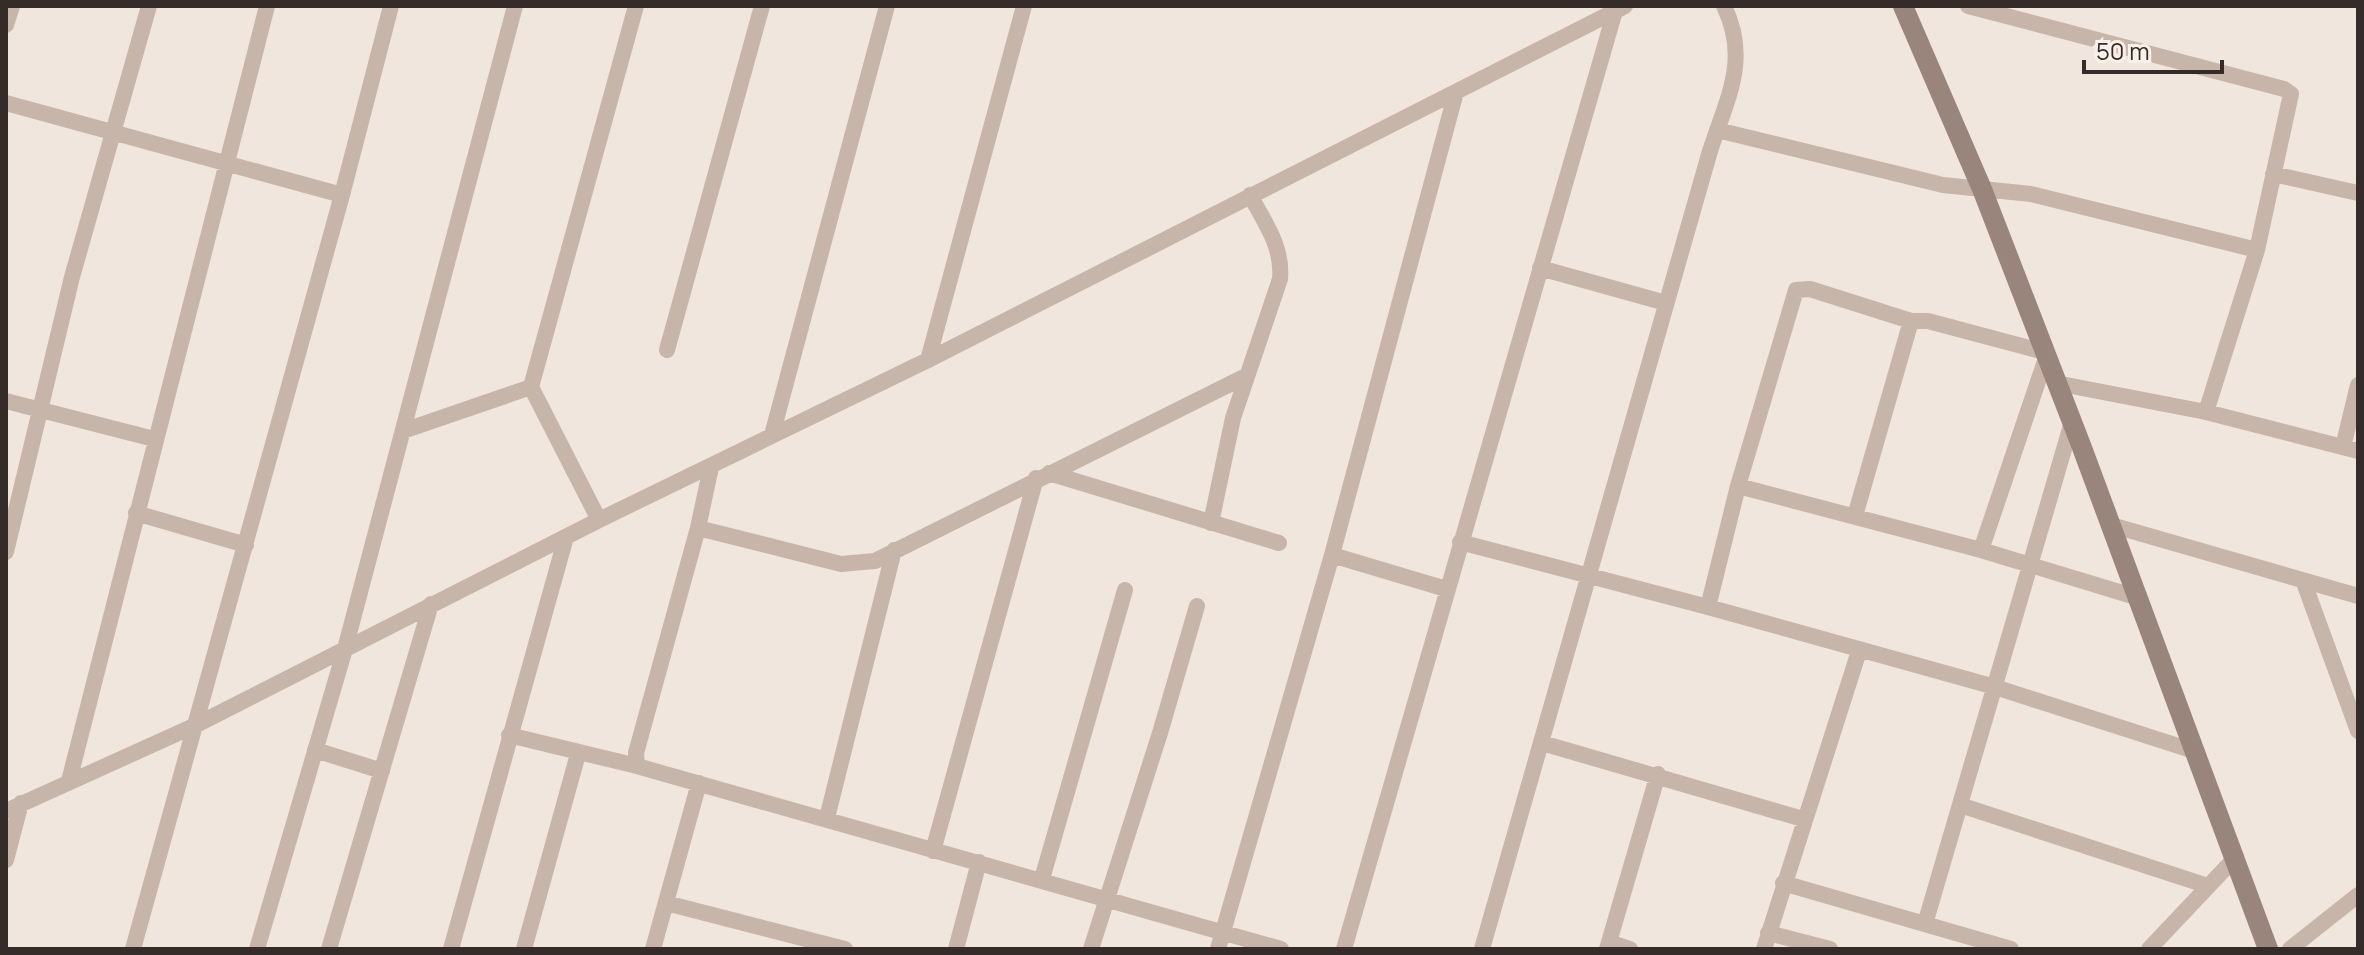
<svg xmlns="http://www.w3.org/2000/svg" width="2364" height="955" viewBox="0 0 2364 955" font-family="Manrope,sans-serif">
<rect width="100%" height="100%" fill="#f0e6dd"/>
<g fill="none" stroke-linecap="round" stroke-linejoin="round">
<path stroke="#c7b5aa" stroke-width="16" d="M1968,6L2284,89L2291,94L2257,250L2206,412
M6,25L12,6
M6,103L342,195
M1717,130L1943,185L2031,194L2257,250
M2273,174L2358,193
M1540,268L1666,303
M1911,321L1810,289L1796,290L1738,486L1708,607L1995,687L2197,752
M667,350L762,6
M928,360L1024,6
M2056,383L2206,412L2358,451
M531,387L599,520
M6,401L154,439
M403,431L531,387L636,6
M772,435L887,6
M2343,447L2358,385
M711,467L698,528L636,753L637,766L1281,949
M1049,473L1279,543
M1738,486L1981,550L2139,598
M136,513L246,545
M1855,516L1911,321H1928L2044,352
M1211,523L1233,418L1280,279C1283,247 1265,223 1250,195
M2111,525L2358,596
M698,528L841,564L875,561L1246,376
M1460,542L1708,607
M1981,550L2046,358
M6,552L72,277L149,6
M1332,555L1446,589
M2303,580L2358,731
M509,735L637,766
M1542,743L1803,819
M315,750L382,771
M69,781L267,6
M1960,805L2208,886
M6,811L196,725L599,520L928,360L1625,6
M827,818L894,550
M933,851L1036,478
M6,860L21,803
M1042,879L1125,590
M1783,883L2011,949
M666,903L845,949
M1925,924L2072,422
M1768,933L1830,949
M1609,942L1630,949
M133,949L342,195L391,6
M257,949L345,649L515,6
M329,949L431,604
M451,949L566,537
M524,949L578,754
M653,949L699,783
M956,949L979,862
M1091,949L1160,733L1197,606
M1218,949L1332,555L1456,92
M1344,949L1615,11
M1482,949L1710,151C1727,98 1750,60 1724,6
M1607,949L1658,774
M1764,949L1859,651
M2149,949L2236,857
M2290,949L2358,895"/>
<path stroke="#9a857c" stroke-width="20" d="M1903,6L1982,189L2081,445L2268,949"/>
</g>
<rect width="2364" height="955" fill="none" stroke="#352c29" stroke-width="16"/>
<path d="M2084 60v12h138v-12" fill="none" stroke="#352c29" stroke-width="4"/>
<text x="2096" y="60" font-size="24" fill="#352c29" stroke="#f8f0e9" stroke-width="6" paint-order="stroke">50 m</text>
</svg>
